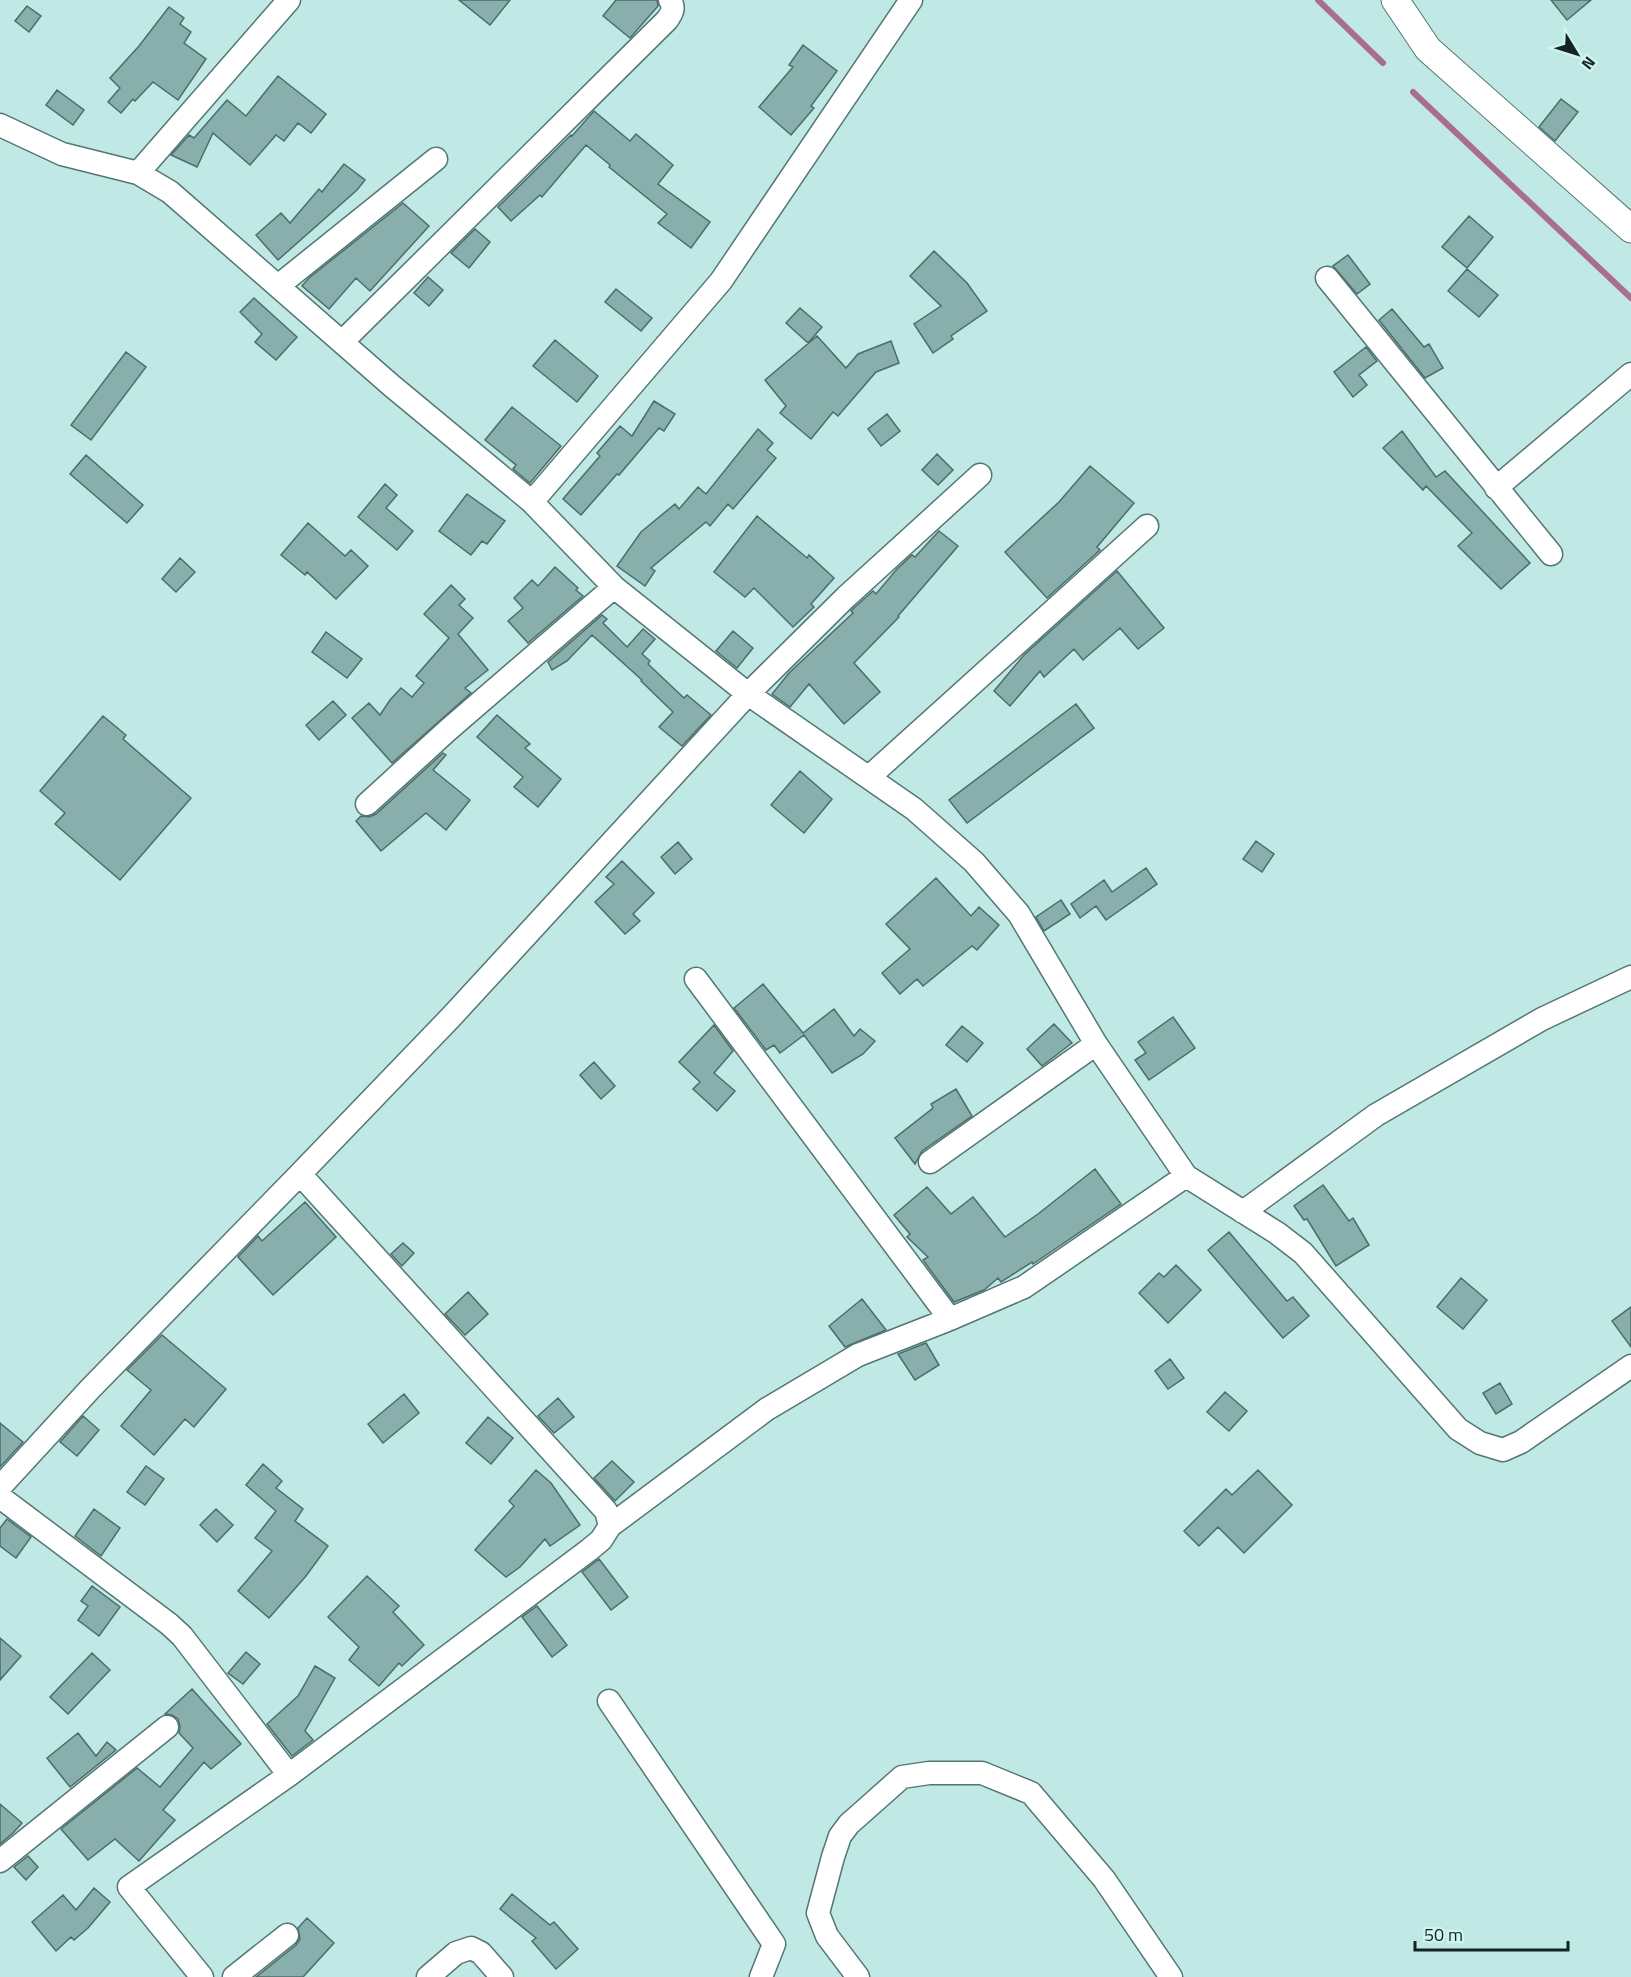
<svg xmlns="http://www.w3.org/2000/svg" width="1631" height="1977" viewBox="0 0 1631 1977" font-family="'Titillium Web',sans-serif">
<rect width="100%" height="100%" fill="#c0e8e4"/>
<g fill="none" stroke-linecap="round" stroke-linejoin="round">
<path stroke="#aa6e8d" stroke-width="6" d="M1318,0L1383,63
M1413,92L1631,298"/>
</g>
<path fill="#89afac" stroke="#496e6b" stroke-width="1.5" d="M459,0H510L490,25Z
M616,0H657L658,6L630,38L603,16Z
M1551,0H1591L1567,20Z
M27,6L41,16L29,32L15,21Z
M169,7L184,18L180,24L191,32L184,43L206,59L178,100L153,82L135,101L133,99L121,113L108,102L120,88L110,78L139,46Z
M803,45L837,71L811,106L814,108L791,135L759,107L793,67L789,65Z
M278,76L326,114L311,133L298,123L284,141L276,135L250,165L213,133L197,167L171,155L189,135L194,138L227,100L246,116Z
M57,90L84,110L73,125L46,105Z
M1561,99L1578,112L1555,141L1539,127Z
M594,111L630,141L636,134L673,165L658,184L710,222L691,248L658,223L667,214L609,167L610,165L586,145L542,197L540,195L511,221L498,207L571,135L572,136Z
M344,164L365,180L357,190L278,260L256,235L281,213L290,223L319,189L322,192Z
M403,203L429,226L370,291L356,278L329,309L302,286L309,278Z
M1469,216L1493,237L1467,268L1442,247Z
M475,229L490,242L469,268L451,253Z
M934,251L967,283L987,311L951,336L953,339L933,353L914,324L941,306L910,276Z
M1348,255L1370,284L1357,294L1333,266Z
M1467,269L1498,295L1479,317L1448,291Z
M428,277L443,290L429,306L414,293Z
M616,289L652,318L641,331L605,302Z
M254,298L297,337L276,360L255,342L262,334L240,312Z
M800,308L822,327L808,343L786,323Z
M1392,309L1424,347L1429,344L1443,368L1425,378L1379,320Z
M817,336L846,368L858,354L891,341L899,363L876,372L838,416L833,412L811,439L780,413L786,406L765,380Z
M555,340L598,376L577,402L533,366Z
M1366,347L1377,361L1359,375L1367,385L1353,397L1334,372Z
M126,352L146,367L91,440L71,425Z
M654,401L675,414L664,431L659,428L619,475L617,474L581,515L563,499L600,456L597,453L620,426L632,436Z
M512,407L561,446L530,483L513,469L516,465L485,440Z
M887,414L900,431L881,446L868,429Z
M758,429L773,443L767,450L776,458L733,509L728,504L710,526L706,522L651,568L655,571L645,586L617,566L641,532L675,504L679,509L698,487L706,494Z
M1402,431L1436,477L1445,471L1530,563L1501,589L1458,546L1472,533L1426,486L1423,490L1383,448Z
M937,454L953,470L938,485L922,470Z
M86,455L143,505L127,523L70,474Z
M1090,466L1134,503L1097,547L1100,550L1047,598L1005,552L1059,502Z
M385,484L397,495L386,508L413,531L397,550L358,517Z
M467,494L505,521L487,544L482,541L471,555L439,531Z
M757,516L807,558L809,555L834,578L811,604L814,607L793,627L754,588L745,597L714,572Z
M308,523L345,556L351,550L368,566L336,599L307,572L305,575L281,555Z
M939,531L958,546L898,616L899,617L854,663L880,692L844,724L809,684L790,707L772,694L789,673L853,613L851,611L855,607L873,591L876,594L897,569L912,555L915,557Z
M180,558L195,572L176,592L162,579Z
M555,567L578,588L576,590L583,596L528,643L508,621L523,608L514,598L532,580L538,586Z
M1117,571L1164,628L1138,649L1120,628L1083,660L1074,649L1044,677L1040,671L1010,706L994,691L1024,655Z
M451,585L465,599L459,605L473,618L458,634L488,670L465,688L471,693L392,763L352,718L369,703L380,715L390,700L401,688L412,697L424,683L416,676L449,638L424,614Z
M602,615L607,619L603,623L627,647L643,629L655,639L642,654L650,661L648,664L684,698L687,695L711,715L682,746L659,727L673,712L641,681L642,680L592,635L567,661L552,670L548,662Z
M733,631L753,648L737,668L716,651Z
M326,632L362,659L347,678L312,652Z
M333,701L346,715L319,740L306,725Z
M1076,704L1094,728L967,823L949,800Z
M497,715L530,744L525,748L561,779L538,807L514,787L523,777L477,737Z
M103,716L126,735L123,739L191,798L120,880L55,824L65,813L40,791Z
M443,753L446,755L433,770L470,800L446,830L426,813L381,851L356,821L361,816L369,817L376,814Z
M800,771L832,799L804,833L771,805Z
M1256,841L1274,854L1262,872L1243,859Z
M678,842L692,859L675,874L661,857Z
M622,861L654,893L633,914L640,921L625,934L595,902L614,884L606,877Z
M1146,868L1157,884L1106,920L1096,906L1080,918L1071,904L1104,880L1112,892Z
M936,878L971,916L979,907L999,925L977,950L972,946L923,986L917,979L900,994L882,973L910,949L886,924Z
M1061,900L1070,914L1044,931L1036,917Z
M763,984L803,1033L834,1009L854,1036L860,1029L875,1041L863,1054L832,1073L804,1035L780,1053L774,1045L766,1050L734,1008Z
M1173,1017L1195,1048L1149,1080L1135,1060L1146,1053L1138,1042Z
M1054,1024L1072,1043L1042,1066L1027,1049Z
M714,1025L733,1051L714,1073L735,1091L717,1111L693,1089L700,1082L679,1062Z
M962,1026L983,1043L967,1062L946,1045Z
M594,1062L615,1086L601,1099L580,1075Z
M956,1089L972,1116L922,1151L915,1164L895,1138L933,1108L931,1104Z
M1095,1169L1121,1204L1033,1264L1032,1262L1001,1282L998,1278L984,1290L954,1302L923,1260L928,1257L907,1237L910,1234L894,1215L927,1187L951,1214L973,1197L1005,1237L1038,1214Z
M1323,1185L1349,1221L1353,1218L1369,1245L1336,1266L1307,1219L1304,1220L1294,1206Z
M305,1202L336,1237L273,1295L238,1257L258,1236L262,1241Z
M1229,1232L1287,1301L1293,1297L1309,1316L1283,1338L1208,1250Z
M403,1243L414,1253L402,1266L391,1254Z
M1176,1265L1201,1290L1168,1323L1139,1293L1159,1273L1164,1277Z
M1461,1278L1487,1300L1463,1329L1437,1307Z
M468,1292L488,1314L465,1335L445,1314Z
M862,1299L886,1330L845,1347L829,1326Z
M1631,1307V1347L1612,1321Z
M162,1335L226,1389L194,1427L185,1419L154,1455L121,1426L151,1390L127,1370Z
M926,1343L939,1365L915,1380L898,1354Z
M1170,1359L1184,1378L1168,1389L1155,1371Z
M1500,1383L1512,1404L1496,1414L1483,1393Z
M1225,1392L1247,1411L1229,1431L1207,1412Z
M404,1394L419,1413L383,1443L368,1424Z
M558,1398L574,1417L554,1433L538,1416Z
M83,1416L99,1430L77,1456L60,1442Z
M488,1417L513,1438L491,1464L466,1443Z
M0,1423L23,1442L0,1467Z
M612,1461L634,1482L615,1501L594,1478Z
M263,1464L282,1481L276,1488L303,1509L295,1521L328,1546L306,1576L269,1618L238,1591L272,1551L255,1538L276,1511L246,1485Z
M146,1466L164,1479L145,1505L127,1492Z
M536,1470L551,1483L580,1525L550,1546L545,1539L520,1567L506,1577L475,1550L514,1506L509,1501Z
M1258,1470L1292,1505L1244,1553L1218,1527L1199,1546L1184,1531L1226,1489L1232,1495Z
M94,1509L120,1528L101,1556L75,1536Z
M216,1509L233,1525L217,1542L200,1525Z
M7,1519L31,1537L16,1558L0,1546V1528Z
M599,1559L628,1597L611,1610L582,1572Z
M367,1576L399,1606L393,1612L424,1645L402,1666L399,1663L379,1686L349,1660L359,1647L328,1617Z
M92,1586L120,1607L99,1636L78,1620L88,1606L81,1601Z
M537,1606L567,1645L552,1657L522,1617Z
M0,1638L21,1656L0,1680Z
M246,1652L260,1664L243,1684L228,1673Z
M92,1653L110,1670L68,1714L50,1697Z
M315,1666L335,1678L305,1731L313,1740L292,1756L267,1724L298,1696Z
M192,1689L241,1744L211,1769L204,1762L163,1810L175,1820L139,1861L115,1839L88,1860L61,1829L137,1768L160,1787L193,1748L179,1733L180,1726L178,1719L172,1715L165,1714Z
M78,1733L96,1756L107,1742L116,1750L70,1787L47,1758Z
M0,1804L22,1823L13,1833L0,1844Z
M28,1856L38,1867L26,1880L14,1867Z
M94,1888L110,1902L88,1928L74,1940L71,1937L56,1951L32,1922L63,1895L76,1910Z
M512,1894L550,1925L554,1922L578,1949L556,1969L532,1941L536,1938L500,1909Z
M307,1918L334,1943L303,1977H256L296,1945L300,1939L298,1928Z"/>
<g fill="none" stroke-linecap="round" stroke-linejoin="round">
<g stroke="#527774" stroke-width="25">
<path id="minor" d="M0,125L62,154L138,173L170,192L392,386L532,502L614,587L748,694L914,809L974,862L1019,914L1096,1044L1186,1176L1277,1233L1303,1253L1458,1429L1480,1443L1503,1450L1521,1442L1631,1366
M138,173L289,0
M1327,278L1551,554
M278,286L436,159
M342,342L667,20C672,13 675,8 670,0
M1496,488L1631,374
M532,502L721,281L911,0
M869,777L1147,526
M367,804L448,730L614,587
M696,979L950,1319
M930,1162L1096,1044
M1243,1212L1376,1115L1542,1019L1631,977
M0,1487L90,1389L300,1174
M0,1497L169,1624L182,1636L289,1775
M610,1526L767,1409L858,1355L950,1319L1024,1287L1186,1176
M609,1701L774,1944L761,1977
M0,1861L167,1727
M202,1977L129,1887L289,1775L589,1550L601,1540L610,1526L606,1511L300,1174L453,1015L748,694L846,597L980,475
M234,1977L287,1935
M428,1977L456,1953L471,1948L481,1953L502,1977
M858,1977L827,1936L818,1913L833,1857L840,1836L849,1824L866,1809L902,1777L929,1773H982L1031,1793L1104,1879L1171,1977"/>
</g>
<g stroke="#527774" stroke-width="29">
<path id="tertiary" d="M1395,0L1428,49L1631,229"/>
</g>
<use href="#minor" stroke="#fff" stroke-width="22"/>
<use href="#tertiary" stroke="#fff" stroke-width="27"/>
</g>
<g transform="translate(1577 54) rotate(128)" stroke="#cdf5f2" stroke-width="4.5" paint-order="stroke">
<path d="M0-4.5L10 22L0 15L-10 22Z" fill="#152423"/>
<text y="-9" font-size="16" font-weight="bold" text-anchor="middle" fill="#152423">N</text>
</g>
<path d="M1415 1941v9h153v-9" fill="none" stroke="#152423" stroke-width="3"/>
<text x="1424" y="1941" font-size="18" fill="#152423" stroke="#cdf5f2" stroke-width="4.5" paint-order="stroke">50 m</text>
</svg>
